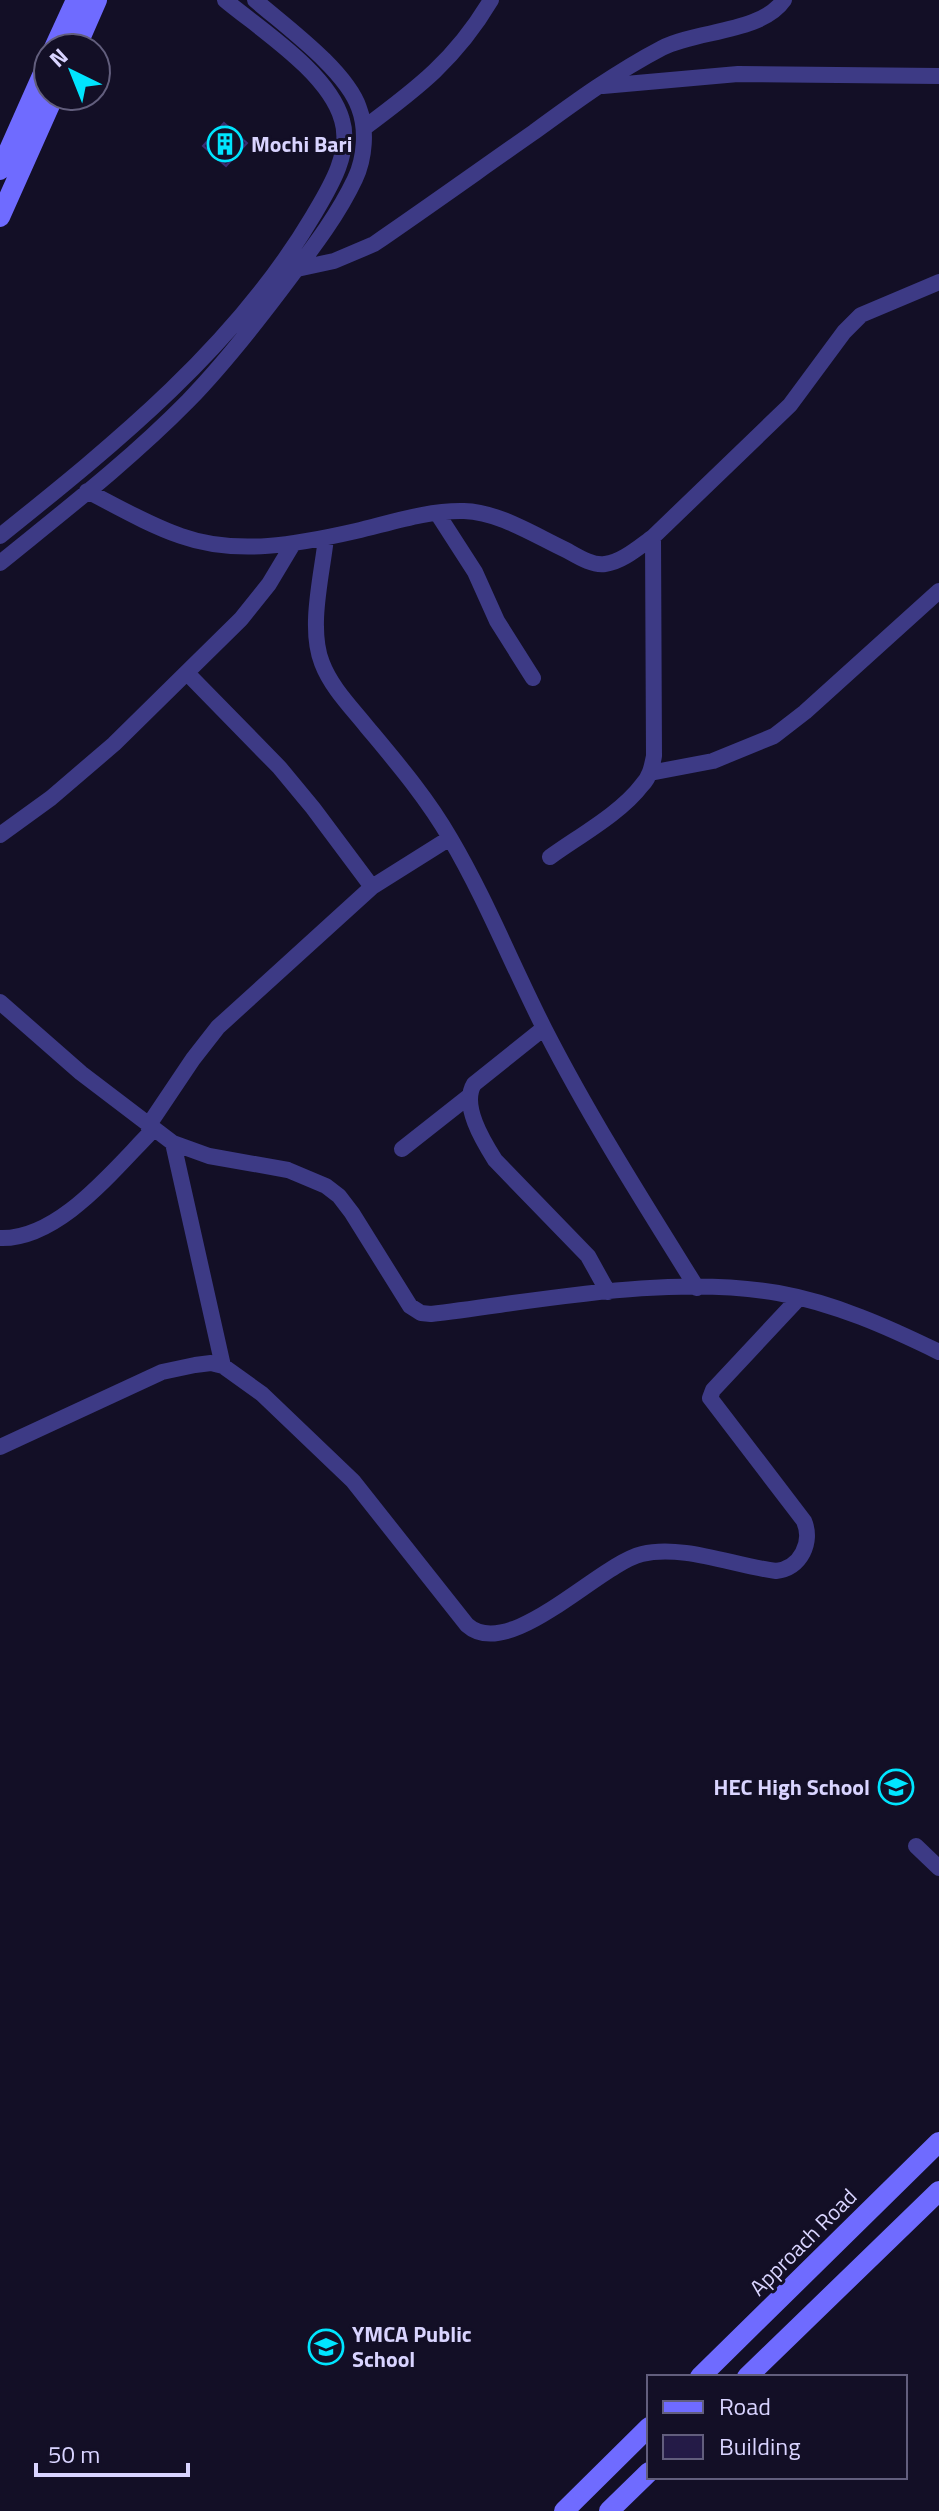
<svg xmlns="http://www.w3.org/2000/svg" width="939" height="2511" viewBox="0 0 939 2511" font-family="'Titillium Web',sans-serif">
<rect width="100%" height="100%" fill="#130f26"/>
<path fill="#241b47" stroke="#3b2d73" stroke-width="2" d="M224,123L247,143L226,166L203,146Z"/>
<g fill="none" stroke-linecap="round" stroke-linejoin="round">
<path stroke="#3d3a85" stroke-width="16" d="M603,86L738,74L939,76
M364,128C418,88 456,59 491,0
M297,269L334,261L374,244C428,207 481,169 534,132C575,102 616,72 662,48C697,30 761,33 784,0
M87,491C118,507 149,525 181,536C237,556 299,544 356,531C390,523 428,510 464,511C499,512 534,535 566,550C577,556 592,566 605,564C622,562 639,547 653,537L790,405L844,332L861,315L939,282
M437,513L475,572L497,621L533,678
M0,536C116,443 236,346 313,216C329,189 352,153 342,120C329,73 261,30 225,0
M326,538C322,575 308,628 322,663C331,687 351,707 367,727C397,763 427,798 450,838C486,899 512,965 544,1028C590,1118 644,1203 697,1288
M0,563C64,511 130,460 188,401C226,362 260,318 292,275C315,245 339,213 355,179C365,158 367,129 359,108C346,70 285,26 255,0
M187,673L279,767L313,808L372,887
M650,773L713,761L774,736L805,712L939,591
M0,835L51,798L114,744L241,619L269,584L293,544
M550,857C579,836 621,813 642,785C650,777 652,766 654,756L653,537
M0,1002L81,1073L173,1143L209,1156L288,1170L326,1186L339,1196L352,1213L410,1306L421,1313L431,1314C540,1301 669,1274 778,1293C834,1303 888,1327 939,1352
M544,1028L474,1084C461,1105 483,1141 495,1160L588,1256L608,1292
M148,1126L193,1059L218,1027L372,887L450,838
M173,1143L223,1366
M402,1149L468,1097
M0,1238C59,1240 114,1169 153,1130
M0,1447L162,1372L195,1365L211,1363L223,1366L262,1394L353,1481L467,1625C509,1663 599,1564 642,1554C682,1544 735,1566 776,1571C801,1568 813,1542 804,1521L710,1398L713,1390L799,1298
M916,1846L939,1868"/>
<path stroke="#6f6bff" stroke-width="20" d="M54,48L76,0
M76,48L97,0
M0,170L48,62
M0,217L54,96
M700,2377L939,2142
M747,2377L939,2191
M564,2511L649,2427
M609,2511L649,2472"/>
</g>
<defs>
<g id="building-ring" transform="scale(1.8)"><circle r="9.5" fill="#130f26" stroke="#00e5ff" stroke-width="1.5"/><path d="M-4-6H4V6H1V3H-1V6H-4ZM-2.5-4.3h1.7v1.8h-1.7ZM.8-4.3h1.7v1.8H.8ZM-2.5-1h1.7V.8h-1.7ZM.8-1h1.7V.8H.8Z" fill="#00e5ff"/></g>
<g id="school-ring" transform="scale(1.8)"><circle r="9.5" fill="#130f26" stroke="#00e5ff" stroke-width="1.5"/><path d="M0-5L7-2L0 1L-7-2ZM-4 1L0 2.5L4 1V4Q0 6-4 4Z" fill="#00e5ff"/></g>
</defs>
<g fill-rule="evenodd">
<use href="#building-ring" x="225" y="144"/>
<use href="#school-ring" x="896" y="1787"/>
<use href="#school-ring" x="326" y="2347"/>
</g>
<g text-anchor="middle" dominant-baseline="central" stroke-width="6" stroke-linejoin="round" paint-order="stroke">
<g font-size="22" font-weight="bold" fill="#d9d4ff" stroke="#130f26" text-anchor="start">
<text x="251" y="144">Mochi Bari</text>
<text x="870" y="1787" text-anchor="end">HEC High School</text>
<text x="352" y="2334">YMCA Public<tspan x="352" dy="25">School</tspan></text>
</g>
<g font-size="22" fill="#d9d4ff" stroke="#130f26">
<text transform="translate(803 2242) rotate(-45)">Approach Road</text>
</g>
</g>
<rect x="647" y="2375" width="260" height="104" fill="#130f26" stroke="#625e7d" stroke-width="2"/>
<rect x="663" y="2401" width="40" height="12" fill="#6f6bff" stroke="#625e7d" stroke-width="2"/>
<text x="719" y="2415" font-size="24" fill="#d9d4ff">Road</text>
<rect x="663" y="2435" width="40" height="24" fill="#241b47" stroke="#625e7d" stroke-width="2"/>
<text x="719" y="2455" font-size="24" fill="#d9d4ff">Building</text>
<g transform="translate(72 72) rotate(317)"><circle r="38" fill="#130f26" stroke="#625e7d" stroke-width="2"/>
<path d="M0-6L14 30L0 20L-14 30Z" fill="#00e5ff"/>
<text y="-12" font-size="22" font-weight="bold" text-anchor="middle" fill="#d9d4ff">N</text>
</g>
<path d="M36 2463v12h152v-12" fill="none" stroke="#d9d4ff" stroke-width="4"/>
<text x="48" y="2463" font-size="24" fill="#d9d4ff" stroke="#130f26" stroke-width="6" paint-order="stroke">50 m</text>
</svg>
